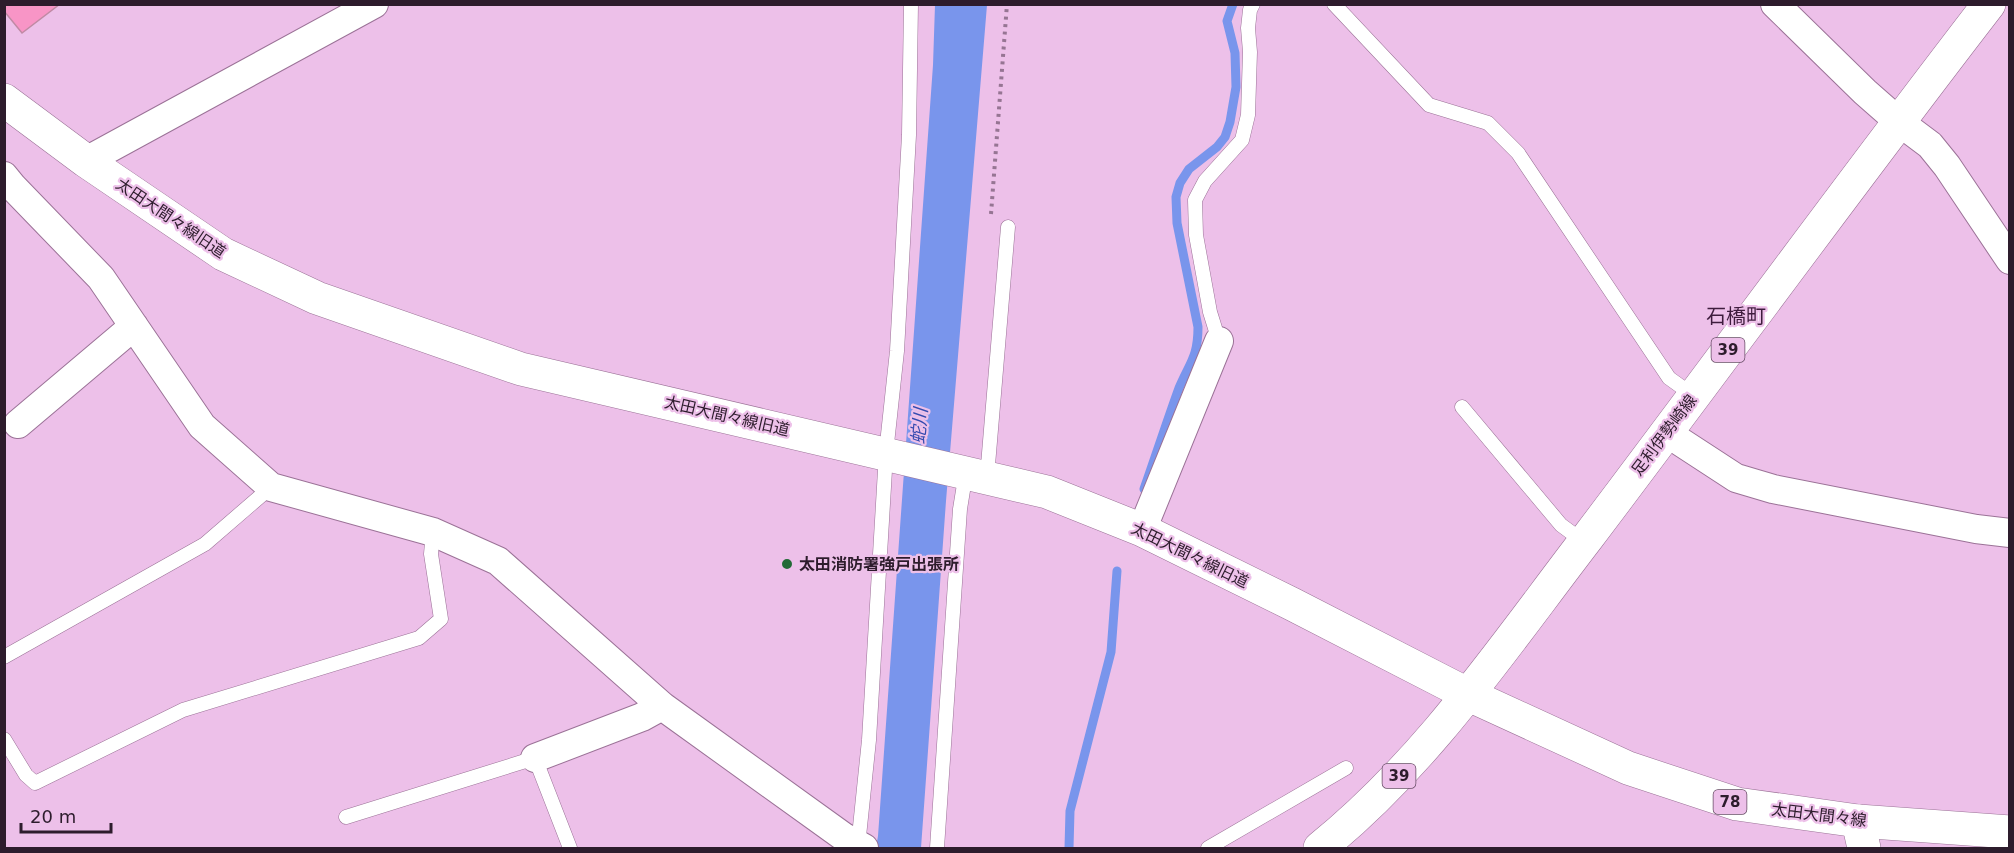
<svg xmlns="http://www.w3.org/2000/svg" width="2014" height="853" viewBox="0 0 2014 853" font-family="'DejaVu Sans','Noto Sans JP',sans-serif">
<rect width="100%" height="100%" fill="#edc0e9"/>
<path fill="#7995ec" d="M935,5H987L946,501L921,848H876L878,836L933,65Z"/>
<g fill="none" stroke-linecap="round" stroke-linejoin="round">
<path stroke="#7995ec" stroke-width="9" d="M1144,489C1156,455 1167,421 1179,388C1190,362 1198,357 1198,327L1177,223L1176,197L1180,183L1189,169L1217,147L1225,137L1230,122L1236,87L1235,53L1227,21L1233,4
M1069,848L1070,811L1111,652L1117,571"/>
</g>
<path fill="#f895c6" stroke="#c08aa4" stroke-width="1.5" d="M4,4H60L22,33L4,11Z"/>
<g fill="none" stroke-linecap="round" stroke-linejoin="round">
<g stroke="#9b7297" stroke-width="15">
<path id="lane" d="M1334,4L1429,105L1488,123L1518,153L1669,378L1694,396
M1219,341L1210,312L1196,235L1195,200L1205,181L1242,140L1248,115L1250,52L1248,28L1250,10L1253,4
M1462,407L1561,525L1584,542
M987,477L1008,227
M4,657L205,544L271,487
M4,739L26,775L35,783L183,710L419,638L441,619L431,554L433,532
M346,817L535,758L570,848
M858,846L869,740L886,453L897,351L909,135L911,4
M937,848L960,509L966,472
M1208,848L1346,768"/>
</g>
<g stroke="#9b7297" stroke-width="30">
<path id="street" d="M1775,4L1865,92L1898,121L1930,145L1947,166L2010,260
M86,161L374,4
M4,176L13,187L101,278L202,426L271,487L433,532L498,561L662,706L844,837L864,848
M18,424L134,326
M1667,433L1736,478L1773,489L1976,529L2010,533
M1142,530L1219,341
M535,758L642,717L662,706"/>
</g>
<g stroke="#9b7297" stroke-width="34">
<path id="secondary" d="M4,100L86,161L223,254L317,298L521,369L1047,492L1142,530L1292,604L1469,695
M1858,821L1864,848"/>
</g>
<g stroke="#9b7297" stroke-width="34">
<path id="primary" d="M1469,695L1628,768L1737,804L1858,821L2010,832
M1320,848C1428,761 1504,646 1588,537C1722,360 1853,180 1989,4"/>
</g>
<path stroke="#967593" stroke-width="4" stroke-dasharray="3 4.5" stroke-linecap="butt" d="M991,214L1007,4"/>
<use href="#lane" stroke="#fff" stroke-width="14"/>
<use href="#street" stroke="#fff" stroke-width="28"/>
<use href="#secondary" stroke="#fff" stroke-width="33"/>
<use href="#primary" stroke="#fff" stroke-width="33"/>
</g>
<circle fill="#226a36" stroke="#edc0e9" stroke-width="2" cx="787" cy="564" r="6"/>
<g text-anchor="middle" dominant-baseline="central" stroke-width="4.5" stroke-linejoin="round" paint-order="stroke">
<g fill="#edc0e9" stroke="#674d65" stroke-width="1.5">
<rect x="1711.5" y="338" width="33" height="24" rx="4.5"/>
<rect x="1382.5" y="764" width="33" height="24" rx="4.5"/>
<rect x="1713.5" y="790" width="33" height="24" rx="4.5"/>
</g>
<g font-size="15" font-weight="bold" fill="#2d1c2c">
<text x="1728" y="350">39</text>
<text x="1399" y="776">39</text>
<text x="1730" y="802">78</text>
</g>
<g font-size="16" fill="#2d1c2c" stroke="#edc0e9">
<text transform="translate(171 218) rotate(34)">太田大間々線旧道</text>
<text transform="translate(727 416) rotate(13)">太田大間々線旧道</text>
<text transform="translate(1664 435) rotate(-53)">足利伊勢崎線</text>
<text transform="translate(1190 555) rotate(26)">太田大間々線旧道</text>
<text transform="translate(1819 815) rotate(7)">太田大間々線</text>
</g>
<g font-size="16" font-weight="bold" fill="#2d1c2c" stroke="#edc0e9" text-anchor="start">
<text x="799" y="564">太田消防署強戸出張所</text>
</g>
<g font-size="18" font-style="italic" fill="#344aaf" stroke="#edc0e9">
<text transform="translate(919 426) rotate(-85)">蛇川</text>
</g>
<g font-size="20" fill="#3e1c3d" stroke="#edc0e9">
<text x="1736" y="316">石橋町</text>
</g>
</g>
<rect width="2014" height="853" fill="none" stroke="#2d1c2c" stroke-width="12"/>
<path d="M21 823v9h90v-9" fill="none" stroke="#2d1c2c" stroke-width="3"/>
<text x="30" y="823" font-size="18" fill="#2d1c2c" stroke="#edc0e9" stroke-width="4.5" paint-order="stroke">20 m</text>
</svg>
